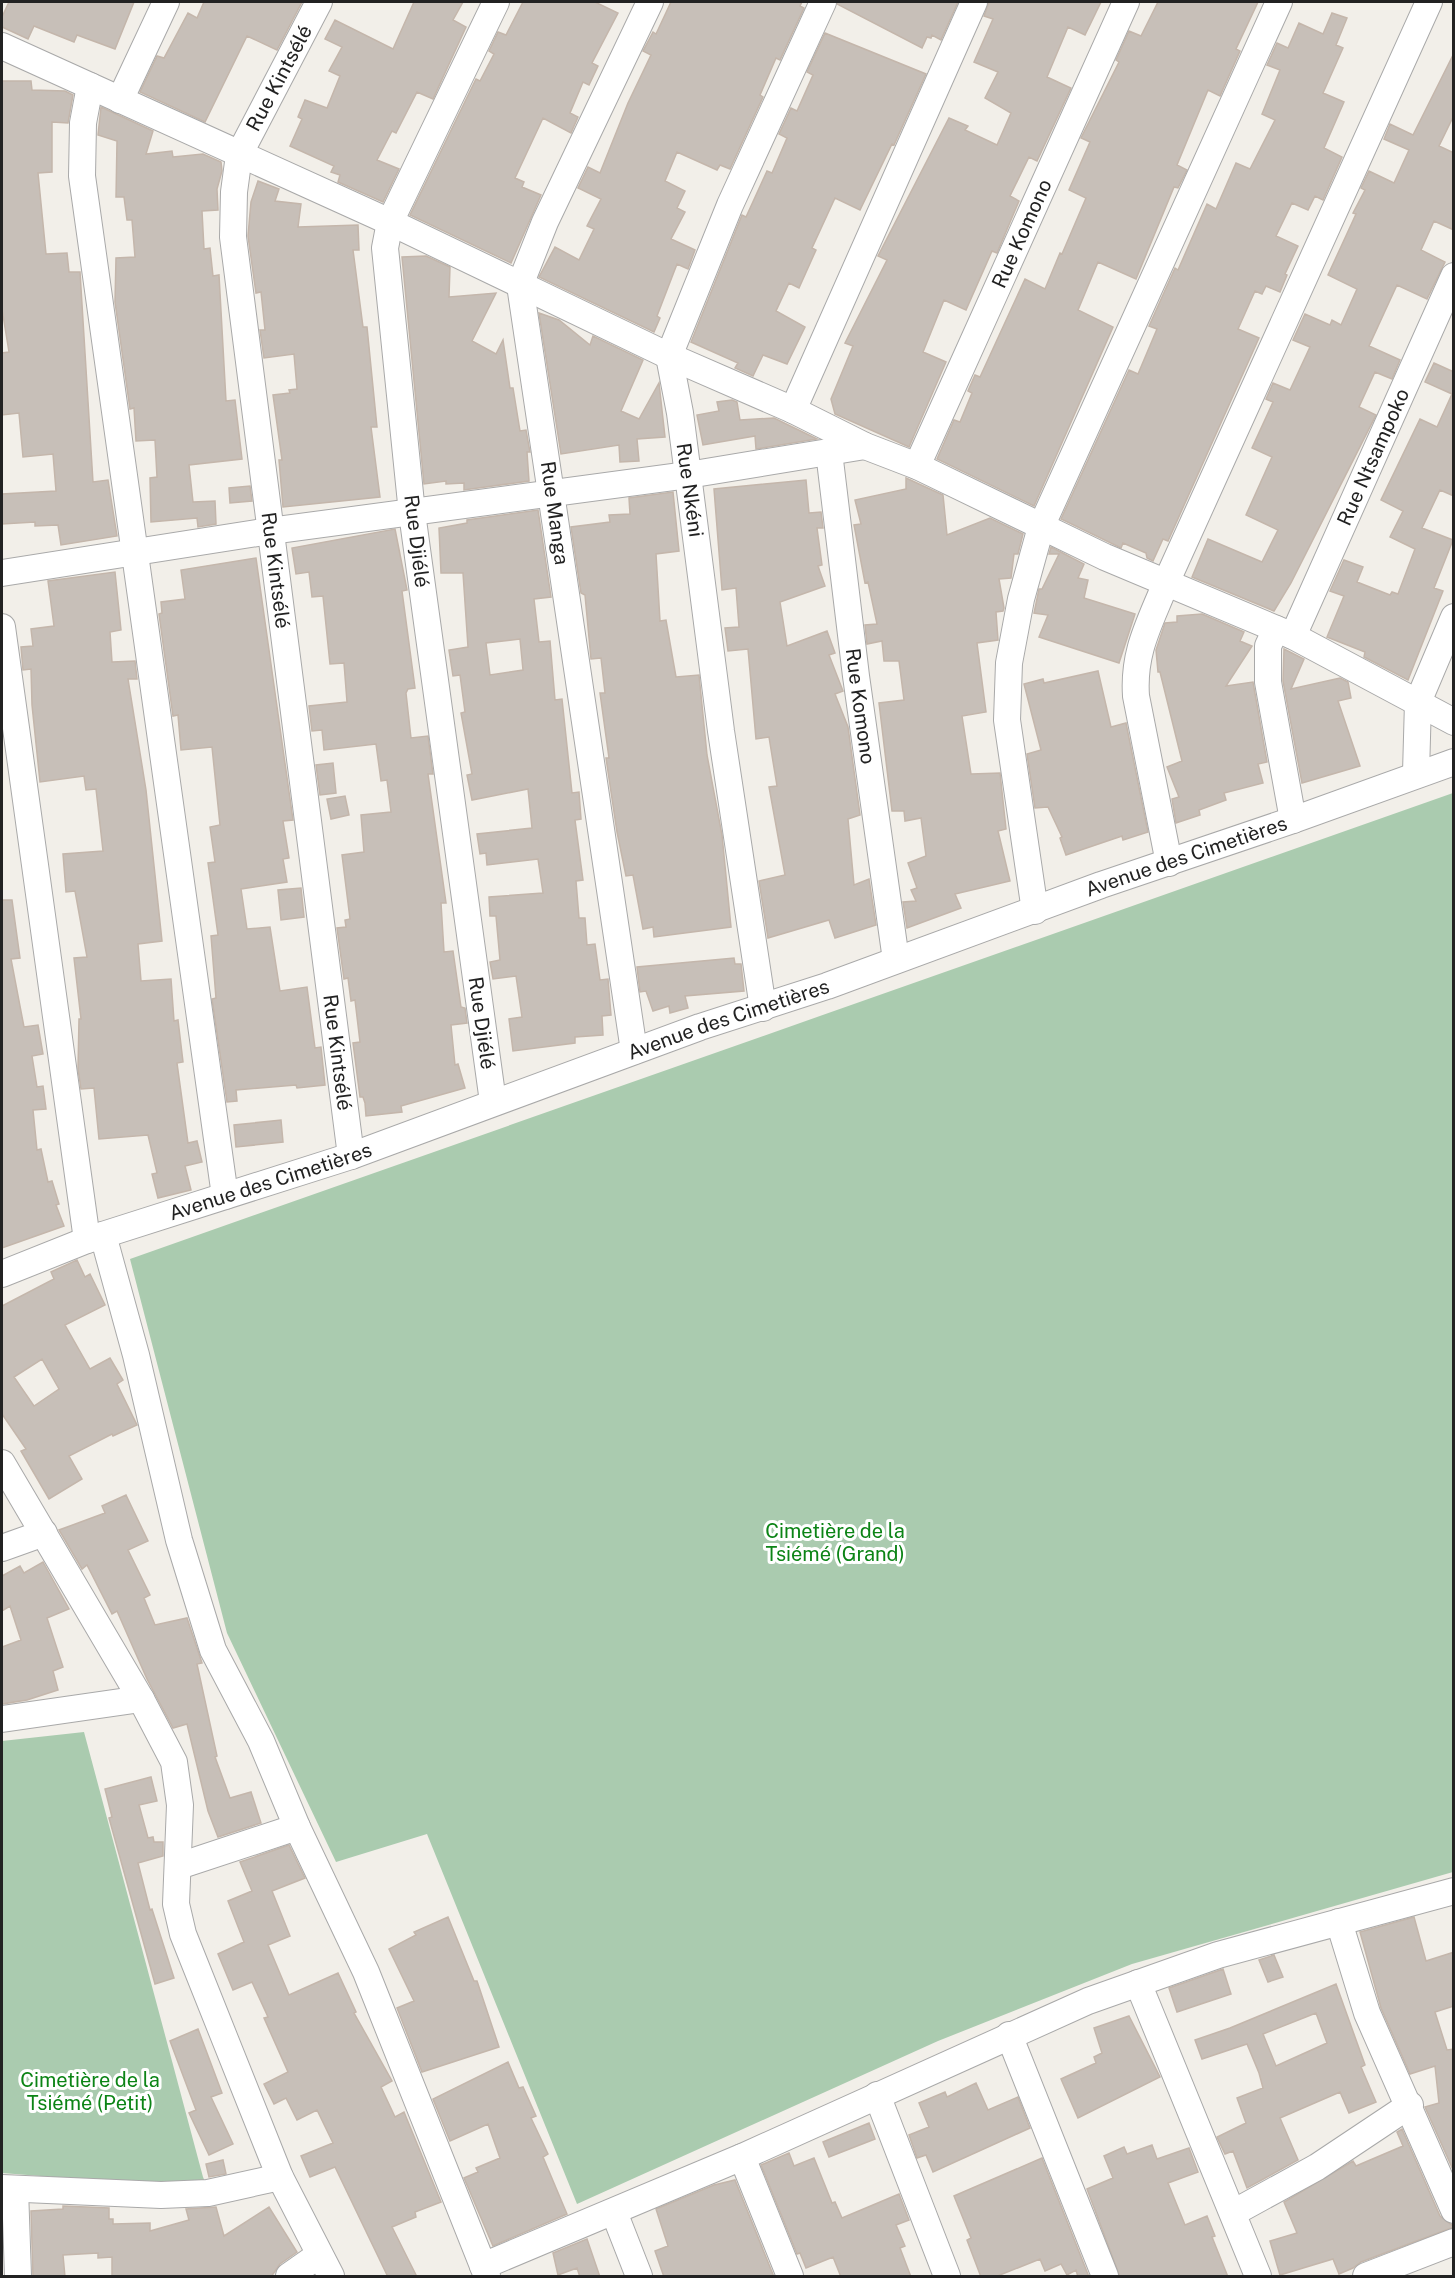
<svg xmlns="http://www.w3.org/2000/svg" width="1455" height="2278" viewBox="0 0 1455 2278" font-family="'Public Sans',sans-serif">
<rect width="100%" height="100%" fill="#f2efe9"/>
<path fill="#aacbaf" d="M1453,793V1872L1132,1964L938,2041L577,2204L427,1834L336,1862L227,1633L130,1259Z
M84,1732L203,2177L208,2189L2,2173V1741Z"/>
<path fill="#c7bfb8" stroke="#c4b6ab" stroke-width="1.5" fill-rule="evenodd" d="M9,2H134L115,49L77,35L74,42L34,26L28,39L2,27V17Z
M204,2H302L277,50L247,36L205,122L140,92L157,56L164,58L188,13L197,18Z
M414,2H463L453,20L466,27L433,99L417,92L396,133L392,131L377,160L399,169L383,202L338,182L340,175L331,172L334,166L290,146L302,119L298,117L305,100L327,108L340,76L329,71L342,47L325,39L335,20L393,49Z
M523,2H595L618,13L592,63L598,66L589,85L583,82L570,113L578,117L571,133L543,118L515,178L524,182L522,187L541,195L511,263L410,215L476,79L480,81L494,54L489,51L498,32L506,35Z
M671,2H802L800,6L804,8L780,60L776,58L760,95L763,97L730,169L720,165L717,170L677,152L665,181L685,191L677,208L685,212L671,239L695,250L688,269L677,264L657,316L660,318L654,332L539,277L555,247L579,260L594,229L587,226L601,199L578,188L588,167L600,173L628,103L651,55L643,51L653,32L656,34Z
M838,2H958L941,40L932,35L931,38L927,37L922,48L837,4Z
M989,2H1101L1085,35L1068,27L1047,77L1071,88L1037,161L1029,157L1010,196L1019,201L997,253L992,251L966,310L944,300L923,352L946,362L909,447L835,414L831,399L853,346L845,343L887,260L878,256L949,118L968,126L965,130L997,145L1011,113L985,98L998,72L974,62L993,19L984,16Z
M1158,2H1258L1236,49L1240,51L1220,96L1208,90L1177,165L1187,170L1178,188L1174,187L1136,279L1098,262L1078,310L1113,327L1034,506L937,459L954,420L960,422L972,393L968,391L975,375L980,377L1025,279L1045,289L1060,253L1062,254L1086,198L1069,190L1090,142L1081,138L1119,62L1116,60L1129,31L1141,36Z
M1332,13L1347,18L1336,45L1343,48L1323,93L1344,102L1324,148L1342,157L1323,200L1315,196L1308,210L1292,203L1276,236L1298,246L1285,274L1287,275L1280,292L1266,286L1262,294L1255,291L1238,329L1259,338L1168,541L1163,539L1153,561L1147,558L1146,553L1123,543L1121,548L1061,519L1129,370L1138,374L1157,329L1149,326L1175,268L1178,270L1207,204L1216,209L1236,163L1250,169L1275,120L1262,114L1280,70L1267,65L1277,43L1288,48L1299,23L1323,34Z
M825,33L926,74L894,145L892,144L860,210L835,198L812,248L816,250L799,288L789,283L776,311L805,327L787,364L763,355L753,376L735,368L738,363L691,342L742,215L746,217L767,171L772,173L787,138L779,134L791,108L797,111L813,75L807,72Z
M1454,53V115L1439,146L1454,153V230L1434,221L1421,250L1445,262L1427,299L1397,285L1369,346L1400,360L1392,379L1375,372L1359,407L1376,415L1291,583L1274,611L1192,577L1208,539L1262,562L1278,530L1246,515L1272,457L1252,448L1273,402L1266,399L1273,383L1290,390L1310,347L1293,340L1305,314L1330,325L1332,320L1341,325L1357,289L1328,275L1356,214L1353,213L1365,190L1361,188L1369,171L1394,183L1409,150L1384,139L1390,124L1413,135Z
M2,81H31L32,90L65,91L73,95L68,123L52,122V172L38,173L46,254L67,253L69,272H80L93,482L108,480L117,536L61,545L58,525L35,526V522L2,524V494L56,491L53,454L23,457L19,413L2,415V353L9,352L2,309Z
M101,107L153,131L146,154L172,151L173,157L203,154L221,162L222,171L217,189L218,210L202,211L204,249L210,248L213,276L219,275L226,401L235,400L242,459L189,465L193,502L215,501L216,524L198,527L197,518L151,522L150,478L157,477L155,440L136,441L134,408L130,409L115,302L116,258L135,257L132,220H127L124,197H116L117,141L98,135Z
M258,181L279,189L275,201L301,204L298,227L358,225L359,250H353L363,327H367L377,427H371L380,497L283,507L279,460H282L273,395L290,393L289,390L297,389L294,354L264,358L260,330H265L261,292L256,293L248,236L251,202Z
M426,256L450,267L449,297L496,293L472,341L496,354L503,340L510,388H513L520,431L526,430L530,452H527L529,481L464,490V483L446,484V481L424,484L402,257Z
M539,313L559,320L590,345L593,336L643,360L621,411L639,419L659,383L665,437L637,439L639,461L620,462L619,445L561,454Z
M1434,363L1454,372V496L1440,490L1422,528L1453,540L1434,588L1443,591L1408,680L1364,657L1365,652L1327,637L1344,596L1330,591L1344,560L1363,567L1357,582L1390,595L1392,592L1398,594L1415,549L1390,537L1403,511L1381,500L1420,419L1437,427L1452,394L1425,382Z
M732,400L737,402L740,420L774,418L817,439L756,449L755,436L703,445L697,415L719,411L717,402Z
M906,478L943,495L947,535L990,518L1023,534L1018,554H1014L1011,578L999,579L1004,608L1003,611L996,612L998,640L977,643L986,712L962,716L971,774L1000,773L1006,829L998,831L1010,881L955,894L961,908L907,928L903,902L916,901L911,890L917,888L908,863L926,856L921,818L905,821L904,811H892L879,703L904,700L899,661H884L882,641L867,644L865,625L877,624L868,582L865,583L854,525L861,524L855,500L906,489Z
M806,480L809,513L821,512L823,528H817L822,565L818,566L825,586L780,602L787,646L827,631L835,653L829,655L843,691L835,694L848,727L860,815L848,819L854,885L869,879L876,925L835,938L829,920L768,938L759,881L785,875L769,787L777,786L769,737L756,739L748,649L728,651L725,628L739,627L736,588L722,590L714,489Z
M250,486L252,501L230,503L229,488Z
M673,492L679,551L656,554L660,621L666,620L676,677L699,675L707,755L722,835L731,927L654,937L653,927L643,929L633,875L626,876L617,832L606,758H609L600,693H605L601,658L591,659L585,595L581,593L571,527L610,522L609,515L630,514L629,498Z
M538,510L551,597L534,599L539,642L550,641L555,700L562,699L572,793L579,792L581,819L575,820L583,880L576,881L579,918H585L587,945L595,944L600,980L608,979L611,1015L602,1016L603,1035L575,1037V1043L513,1051L509,1019L522,1017L516,976L493,979L490,962L500,960L496,916H490L489,897L543,893L538,859L487,865L486,853L480,854L477,834L532,828L528,789L472,800L467,775L472,774L461,713L465,712L460,675L453,676L449,650L468,647L463,573H441L439,528L467,523V520ZM520,639L523,670L490,675L486,643Z
M395,529L407,590L402,591L415,688L408,689L406,693L411,738L428,736L433,774H428L446,903H441L444,952L453,951L461,1007L465,1008L467,1023L451,1025L455,1065L458,1064L465,1088L401,1106L402,1112L366,1116L365,1103L363,1097H360L353,1043L360,1042L355,1000L351,1001L348,978L344,979L337,928L346,927L345,920L350,919L342,855L364,852L361,815L391,812L387,780L381,781L376,744L324,750L322,730L312,731L309,706L347,702L344,663L330,664L323,596L312,597L309,572L296,574L292,548Z
M1051,547L1084,564L1078,578L1088,580L1084,598L1135,614L1119,663L1039,637L1048,615L1034,613L1039,589H1042L1059,554H1049Z
M256,558L293,820L283,821L289,858L283,859L287,882L241,889L247,929L270,927L280,991L307,987L315,1048L321,1047L325,1085L297,1088L296,1085L236,1090L237,1101L227,1102L212,999L216,998L211,936L218,935L208,863L215,862L210,827L220,825L212,747L181,750L178,715L173,716L159,614L162,613L161,602L185,599L181,570Z
M115,572L121,630L110,632L112,662L135,661L137,679H128L146,790L162,941L138,944L141,981L171,979L174,1021L178,1020L183,1062L177,1063L188,1143L197,1141L202,1162L185,1166L191,1190L158,1198L152,1174L157,1173L148,1135L99,1139L94,1088L81,1089L78,1069L79,1019H81L74,958L87,957L75,891L66,892L63,854L103,851L96,789L86,790L84,776L40,782L32,705L31,669L23,670L21,647L33,646L31,629L54,626L48,581Z
M1202,614L1244,632L1240,641L1252,646L1226,686L1253,682L1267,762L1258,764L1263,783L1224,793L1226,800L1199,810L1200,815L1176,823L1172,799L1179,797L1167,767L1182,761L1160,672H1158L1156,650L1165,623L1177,622V616Z
M1284,649L1304,659L1291,689L1340,678L1348,682L1351,698L1338,701L1360,766L1302,783L1283,681Z
M1098,671L1111,727L1126,723L1148,832L1123,840L1122,836L1066,855L1060,838L1062,837L1048,807L1035,808L1027,754L1041,750L1024,684L1043,679L1044,683Z
M333,763L336,793L320,795L316,765Z
M345,796L349,815L331,819L327,799Z
M301,888L304,917L281,920L278,890Z
M2,900H12L20,958L11,959L24,1027L38,1025L43,1054L32,1056L37,1087L43,1086L46,1109L33,1110L37,1150L41,1149L48,1182L52,1181L59,1204L56,1205L64,1226L2,1248Z
M734,958L735,964H741L744,991L685,996L688,1008L670,1013L669,1006L653,1011L646,991L640,992L637,967Z
M281,1120L283,1142L236,1147L234,1125Z
M77,1260L85,1277L90,1274L105,1305L65,1325L90,1369L110,1358L123,1380L117,1384L137,1425L113,1436L112,1434L69,1456L82,1479L49,1499L21,1451L26,1449L2,1414V1306L54,1279L51,1272ZM42,1359L59,1389L34,1406L14,1377Z
M126,1495L148,1541L128,1550L150,1595L144,1598L155,1625L187,1618L202,1663L197,1664L217,1756L215,1757L230,1798L251,1792L261,1823L218,1837L208,1811L187,1724L173,1728L147,1679L117,1611L112,1614L87,1565L82,1569L59,1530L105,1513L102,1506Z
M43,1562L69,1609L47,1618L63,1667L53,1671L58,1690L27,1700L2,1704V1647L21,1640L10,1606L2,1611V1576L20,1566L24,1573Z
M151,1777L157,1801L139,1805L148,1838L153,1837L154,1842H163V1856L138,1863L150,1910L152,1909L174,1978L155,1984L109,1818L112,1817L105,1789Z
M289,1845L305,1878L272,1891L290,1936L268,1945L289,1995L338,1973L356,2012L354,2013L392,2081L381,2087L395,2117L404,2112L441,2202L415,2212L416,2217L392,2227L417,2277H388L335,2167L310,2177L301,2156L333,2143L317,2110L297,2120L286,2098L274,2104L264,2084L288,2072L264,2018L268,2017L252,1982L233,1990L218,1954L244,1942L228,1901L252,1891L240,1862Z
M448,1917L474,1981H477L499,2047L422,2072L397,2008L414,2001L389,1949L416,1935L414,1932Z
M1414,1917L1426,1961L1454,1952V2006L1435,2012L1447,2050L1454,2049V2172L1425,2107L1439,2103L1435,2066L1410,2074L1381,2008L1360,1932Z
M1274,1955L1283,1977L1268,1982L1259,1960Z
M1223,1969L1231,1994L1177,2012L1169,1988Z
M1336,1984L1365,2065L1361,2067L1376,2102L1349,2113L1340,2092L1280,2118L1298,2160L1247,2188L1233,2151L1225,2154L1217,2137L1246,2123L1237,2098L1263,2088L1259,2073L1247,2044L1202,2059L1195,2040L1230,2028ZM1316,2013L1327,2043L1276,2066L1263,2034Z
M1129,2016L1160,2077L1078,2118L1061,2079L1096,2063L1094,2057L1102,2053L1094,2028Z
M198,2029L222,2093L211,2097L233,2144L209,2155L189,2113L196,2110L170,2041Z
M508,2062L519,2088L523,2087L536,2116L531,2118L548,2154L543,2157L567,2214L493,2246L464,2178L478,2172L476,2168L500,2158L488,2124L450,2141L433,2099Z
M976,2083L988,2110L1018,2097L1030,2128L933,2172L926,2155L917,2158L909,2135L929,2127L919,2103L945,2092L947,2097Z
M869,2123L875,2139L829,2157L823,2142Z
M1402,2129L1440,2216L1454,2227L1361,2262L1353,2268L1339,2274L1333,2259L1280,2275L1270,2241L1297,2233L1284,2202L1353,2161L1356,2166L1403,2146L1397,2132Z
M1152,2145L1157,2159L1189,2148L1198,2172L1168,2183L1185,2225L1207,2216L1215,2236L1212,2237L1228,2277H1120L1087,2189L1113,2178L1104,2156L1124,2147L1127,2154Z
M789,2153L794,2166L814,2158L832,2203L835,2202L842,2218L899,2194L909,2220L896,2225L905,2246L900,2248L911,2277H841L833,2257L806,2268L800,2253L797,2254L761,2165Z
M1042,2158L1089,2277H1078L1076,2270L1067,2275L1061,2264L1045,2271L1040,2259L995,2277H981L967,2240L971,2238L954,2196Z
M223,2160L226,2174L209,2177L206,2164Z
M735,2180L774,2277H664L655,2251L668,2246L656,2209L714,2185Z
M63,2206L109,2208V2219H113V2224L150,2223V2231L189,2220L186,2209L216,2207L224,2236L269,2207L297,2252L280,2264L271,2277H112V2257L98,2258V2253L63,2255L65,2277H33L31,2211L63,2209Z
M587,2239L600,2277H580L577,2268L558,2275L553,2253Z"/>
<g fill="none" stroke-linecap="round" stroke-linejoin="round">
<g stroke="#a9a9a9" stroke-width="28">
<g id="minor">
<path id="s1" d="M319,2L239,155L234,192L233,237L351,1156"/>
<path d="M2,46L390,222L669,356L793,410L865,446L917,466L1105,557L1293,636L1454,722"/>
<path d="M90,86L83,123L82,176L225,1196"/>
<path d="M120,100L166,2"/>
<path d="M793,410L974,2"/>
<path id="s2" d="M829,452L856,676L896,960"/>
<path id="s3" d="M917,466L1126,2"/>
<path d="M2,573L270,531L688,475L865,446"/>
<path d="M2,627L87,1240"/>
<path d="M1276,629L1268,646V682L1293,820"/>
<path id="s4" d="M1293,636L1454,276"/>
<path d="M1416,773L1418,702L1454,617"/>
<path d="M1169,863L1136,696C1133,652 1149,625 1165,585L1429,2"/>
<path d="M1035,911L1007,720L1009,663L1021,599L1041,527L1279,2"/>
<path d="M763,1008L721,731L680,413L669,356L730,205L823,2"/>
<path d="M634,1051L520,285L545,222L650,2"/>
<path d="M493,1102L412,513L385,248L390,222L496,2"/>
<path d="M103,1235L136,1355L179,1540L213,1650L261,1741L297,1827L366,1972L487,2276"/>
<path id="s5" d="M2,1274L87,1240L351,1156L700,1027L827,986L1101,885L1293,820L1454,762"/>
<path d="M2,1463L141,1699L174,1762L180,1805L176,1904L183,1934L280,2177L331,2276"/>
<path d="M2,1548L44,1533"/>
<path d="M2,1719L141,1699"/>
<path d="M179,1866L297,1827"/>
<path d="M1339,1922L1367,2013L1454,2210"/>
<path d="M1138,1983L1258,2276"/>
<path d="M1009,2035L1105,2276"/>
<path d="M877,2095L947,2276"/>
<path d="M742,2157L790,2276"/>
<path d="M2,2188L161,2195L208,2193L280,2177"/>
<path d="M15,2189L18,2276"/>
<path d="M614,2212L639,2276"/>
<path d="M1233,2213L1317,2167L1410,2105"/>
<path d="M483,2266L742,2157L1088,2001L1218,1955L1454,1891"/>
<path d="M289,2276L319,2255"/>
<path d="M1366,2276L1454,2242"/>
</g>
</g>
<use href="#minor" stroke="#fff" stroke-width="26"/>
</g>
<g text-anchor="middle" dominant-baseline="central" stroke-width="6" stroke-linejoin="round" paint-order="stroke">
<g font-size="20" fill="#222" stroke="#fff">
<text transform="translate(279 78) rotate(-62)">Rue Kintsélé</text>
<text stroke="none"><textPath href="#s3" startOffset="255">Rue Komono</textPath></text>
<text stroke="none"><textPath href="#s4" startOffset="196">Rue Ntsampoko</textPath></text>
<text transform="translate(690 490) rotate(82)">Rue Nkéni</text>
<text transform="translate(555 513) rotate(82)">Rue Manga</text>
<text transform="translate(417 541) rotate(83)">Rue Djiélé</text>
<text stroke="none"><textPath href="#s1" startOffset="591">Rue Kintsélé</textPath></text>
<text stroke="none"><textPath href="#s2" startOffset="256">Rue Komono</textPath></text>
<text stroke="none"><textPath href="#s5" startOffset="1256">Avenue des Cimetières</textPath></text>
<text stroke="none"><textPath href="#s5" startOffset="770">Avenue des Cimetières</textPath></text>
<text transform="translate(482 1023) rotate(82)">Rue Djiélé</text>
<text stroke="none"><textPath href="#s1" startOffset="1077">Rue Kintsélé</textPath></text>
<text stroke="none"><textPath href="#s5" startOffset="284">Avenue des Cimetières</textPath></text>
</g>
<g font-size="20" fill="#0c8416" stroke="#fff">
<text x="835" y="1531">Cimetière de la<tspan x="835" dy="23">Tsiémé (Grand)</tspan></text>
<text x="90" y="2080">Cimetière de la<tspan x="90" dy="23">Tsiémé (Petit)</tspan></text>
</g>
</g>
<rect width="1455" height="2278" fill="none" stroke="#222222" stroke-width="6"/>
</svg>
